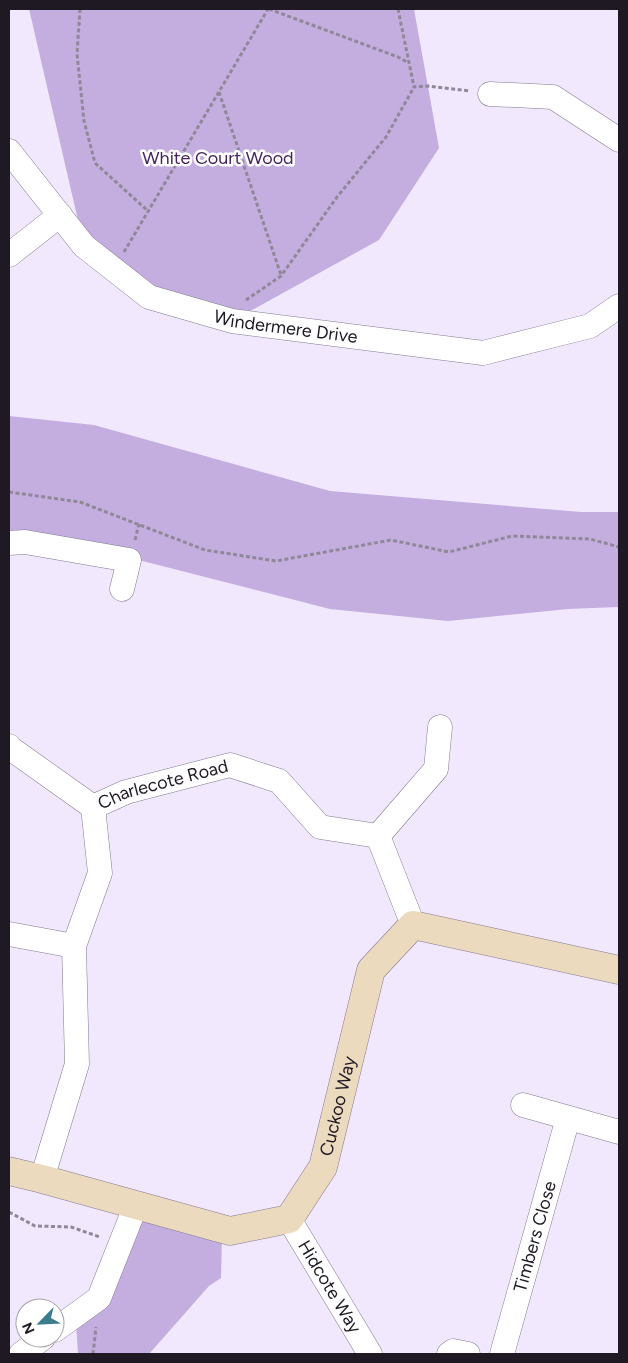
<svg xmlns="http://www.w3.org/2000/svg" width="628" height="1363" viewBox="0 0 628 1363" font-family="Figtree,sans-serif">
<rect width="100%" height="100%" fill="#f1e8fd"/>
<path fill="#c4aedf" d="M29,9H414L439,148L379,240L232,321L149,297L84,246Z
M9,416L94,425L330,491L581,512H619V607L568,609L448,621L330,609L21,530L9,531Z
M141,1215L222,1237L221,1278L209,1286L149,1354H78L76,1322Z"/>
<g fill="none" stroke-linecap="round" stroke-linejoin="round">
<g stroke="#847a91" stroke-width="25">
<g id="street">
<path d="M490,94L553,97L619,140"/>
<path id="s1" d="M9,151L84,246L149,297L232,321L483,353L590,326L619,306"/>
<path d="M9,255L60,215"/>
<path d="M9,543L25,542L129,560L122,589"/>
<path d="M9,746L10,748L93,807"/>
<path d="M378,836L436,769L440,727"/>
<path d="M9,934L74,946"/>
<path d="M523,1105L619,1132"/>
<path id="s2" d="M42,1179L77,1064L74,946L100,873L93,807L126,792L230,765L279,781L320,827L378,836L413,925"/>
<path id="s3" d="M289,1219L370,1354"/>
<path d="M55,1330L99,1298L136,1205"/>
<path d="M21,1354L43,1338"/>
<path d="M449,1354L453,1351L468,1354"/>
<path id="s4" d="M502,1354L568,1118"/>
</g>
</g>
<g stroke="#847a91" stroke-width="29">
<g id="secondary">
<path id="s5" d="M9,1171L42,1179L230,1231L289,1219L323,1167L371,970L413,925L619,970"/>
</g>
</g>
<path stroke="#908898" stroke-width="3" stroke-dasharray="4 2.5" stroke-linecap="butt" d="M80,9L77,54L84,121L95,163L148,211
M269,9L398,57L409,63
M398,9L414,87L428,86L470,91
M219,92L281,275
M124,252L268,9
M246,300L281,276L337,197L386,137L414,87
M9,492L80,502L205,550L276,561L391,540L449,552L512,536L590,539L619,547
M135,540L139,524
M9,1212L35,1226L71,1227L100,1237
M93,1354L96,1327"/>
<use href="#street" stroke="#fff" stroke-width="24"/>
<use href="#secondary" stroke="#ecdabe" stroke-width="28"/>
</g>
<g text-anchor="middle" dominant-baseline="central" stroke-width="5" stroke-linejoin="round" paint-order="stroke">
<g font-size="18" fill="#442362" stroke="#fff">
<text x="218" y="158">White Court Wood</text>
</g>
<g font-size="18" fill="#1e1923" stroke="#fff">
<text stroke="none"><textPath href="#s1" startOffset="344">Windermere Drive</textPath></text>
<text stroke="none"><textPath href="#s2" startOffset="456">Charlecote Road</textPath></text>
<text stroke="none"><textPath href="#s5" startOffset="414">Cuckoo Way</textPath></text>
<text stroke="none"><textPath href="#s4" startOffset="122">Timbers Close</textPath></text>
<text stroke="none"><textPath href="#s3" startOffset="79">Hidcote Way</textPath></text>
</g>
</g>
<rect width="628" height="1363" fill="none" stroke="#1e1923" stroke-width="20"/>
<g transform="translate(40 1323) rotate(246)"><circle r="24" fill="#ffffff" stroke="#a5a3a7"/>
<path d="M0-4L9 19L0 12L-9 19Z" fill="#3b7c8f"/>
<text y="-8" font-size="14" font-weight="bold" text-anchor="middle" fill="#1e1923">N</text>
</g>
</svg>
